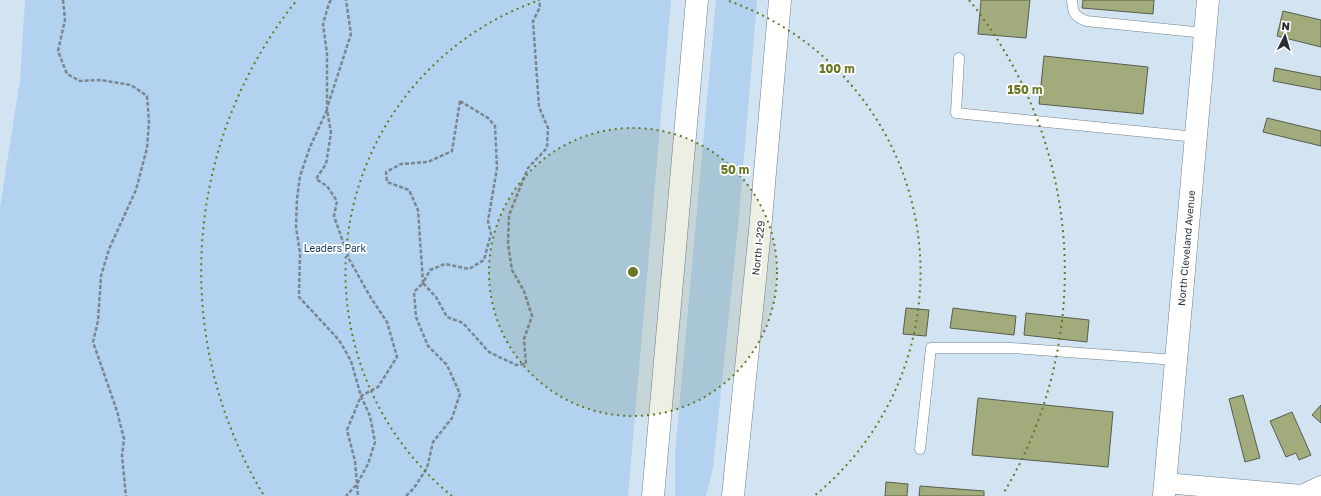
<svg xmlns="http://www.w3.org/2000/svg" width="1321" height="496" viewBox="0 0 1321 496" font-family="'Golos Text',sans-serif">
<rect width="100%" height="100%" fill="#d2e3f2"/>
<path fill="#b2d2ef" d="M25,0H671L628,496H0V208L20,80Z
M716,0H757L739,217L713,468L706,496H675V454Z"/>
<path fill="#a1ab7c" stroke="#5a5e4d" d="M981,0H1030L1026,38L978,34Z
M1083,0H1154L1153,14L1082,8Z
M1283,11L1321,20V47L1277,36Z
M1044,56L1148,67L1143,114L1039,104Z
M1275,68L1321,77V90L1273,81Z
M1267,118L1321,131V146L1263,132Z
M906,308L929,310L926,336L903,334Z
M953,308L1016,316L1014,335L950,328Z
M1026,313L1089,320L1087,342L1024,335Z
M1243,395L1260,458L1245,462L1229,399Z
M978,398L1113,412L1108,467L972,455Z
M1321,405V423L1312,415Z
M1292,412L1311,455L1299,460L1296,453L1286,457L1270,421Z
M886,482L908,484L907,496H885Z
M920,486L984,491V496H919Z"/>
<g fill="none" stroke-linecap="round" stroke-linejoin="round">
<g stroke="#71808e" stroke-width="11">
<path id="lane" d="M1072,0C1073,13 1074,16 1086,21L1205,33
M959,58L956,113L1196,137
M920,449L931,348H1012L1176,360"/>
</g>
<g stroke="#71808e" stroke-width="21">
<path id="street" d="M1165,483L1302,495L1321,486"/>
</g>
<g stroke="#71808e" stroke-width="23">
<path id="secondary" d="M1164,496L1208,0"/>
</g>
<g stroke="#71808e" stroke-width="23">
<path id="highway" d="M653,496L697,0
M733,496L760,230L780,0"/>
</g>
<path stroke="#7b8690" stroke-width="2.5" stroke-dasharray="4 2" stroke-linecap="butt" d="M63,0L65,20L58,51L67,74L80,81L101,80L131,85L147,96L149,122L147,148L136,190L109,249L101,276L98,321L93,342L117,411L124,439L122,456L126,496
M331,0L329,3L323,24L327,54V109L331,133L326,164L316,179L327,186L337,201L334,216L349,259L371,298L387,322L397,357L378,387L361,396L347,430L355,461L358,496
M460,101L488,118L495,126L497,168L488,221L491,234L484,260L469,269L445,264L430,270L423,283L418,210L409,190L387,182L386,172L401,164L428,162L452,151Z
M328,105L351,34L346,0
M327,110L310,147L300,176L297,199L296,227L300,253L299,297L339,340L351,361L361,396L370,416L375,442L368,464L357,484L346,496
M406,496L414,488L427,468L433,442L452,418L460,394L447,365L428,346L416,317L414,292L423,283L436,297L447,317L463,323L489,352L516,365L526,364L524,339L532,316L524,291L512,270L508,244L509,215L528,168L547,148L548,128L539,107L533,21L540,7L539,0"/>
<use href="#lane" stroke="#fff" stroke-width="10"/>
<use href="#street" stroke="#fff" stroke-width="20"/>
<use href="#secondary" stroke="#fff" stroke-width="22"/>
<use href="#highway" stroke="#fff" stroke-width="22"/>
</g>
<circle cx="633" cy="272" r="144" fill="#6a7723" fill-opacity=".12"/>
<g fill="none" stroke="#6a7723" stroke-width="2" stroke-dasharray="2 4">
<circle cx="633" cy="272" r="144"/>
<path d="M452 496A288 288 0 0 1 537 1M729 1A288 288 0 0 1 814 496"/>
<path d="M263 494A432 432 0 0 1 297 0M969 0A432 432 0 0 1 1003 494"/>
</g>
<g text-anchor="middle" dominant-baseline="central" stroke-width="3.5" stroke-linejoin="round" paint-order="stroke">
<g font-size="10" fill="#103c5e" stroke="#fff">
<text x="335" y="248">Leaders Park</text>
</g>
<g font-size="10" fill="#282e34" stroke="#fff">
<text transform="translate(758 248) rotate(-84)">North I-229</text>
<text transform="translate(1186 248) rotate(-85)">North Cleveland Avenue</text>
</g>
</g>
<circle cx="633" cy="272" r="6" fill="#6a7723" stroke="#fff" stroke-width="2"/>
<g font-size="12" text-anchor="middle" font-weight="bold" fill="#6a7723" stroke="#fff" stroke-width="3.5" stroke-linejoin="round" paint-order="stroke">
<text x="837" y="73">100 m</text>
<text x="1025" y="94">150 m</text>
<text x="735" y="174">50 m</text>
</g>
<g transform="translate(1285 36) rotate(5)" stroke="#ffffff" stroke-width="3" paint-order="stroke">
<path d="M0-3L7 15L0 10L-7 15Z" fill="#282e34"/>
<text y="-6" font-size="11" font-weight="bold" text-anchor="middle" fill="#282e34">N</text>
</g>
</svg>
